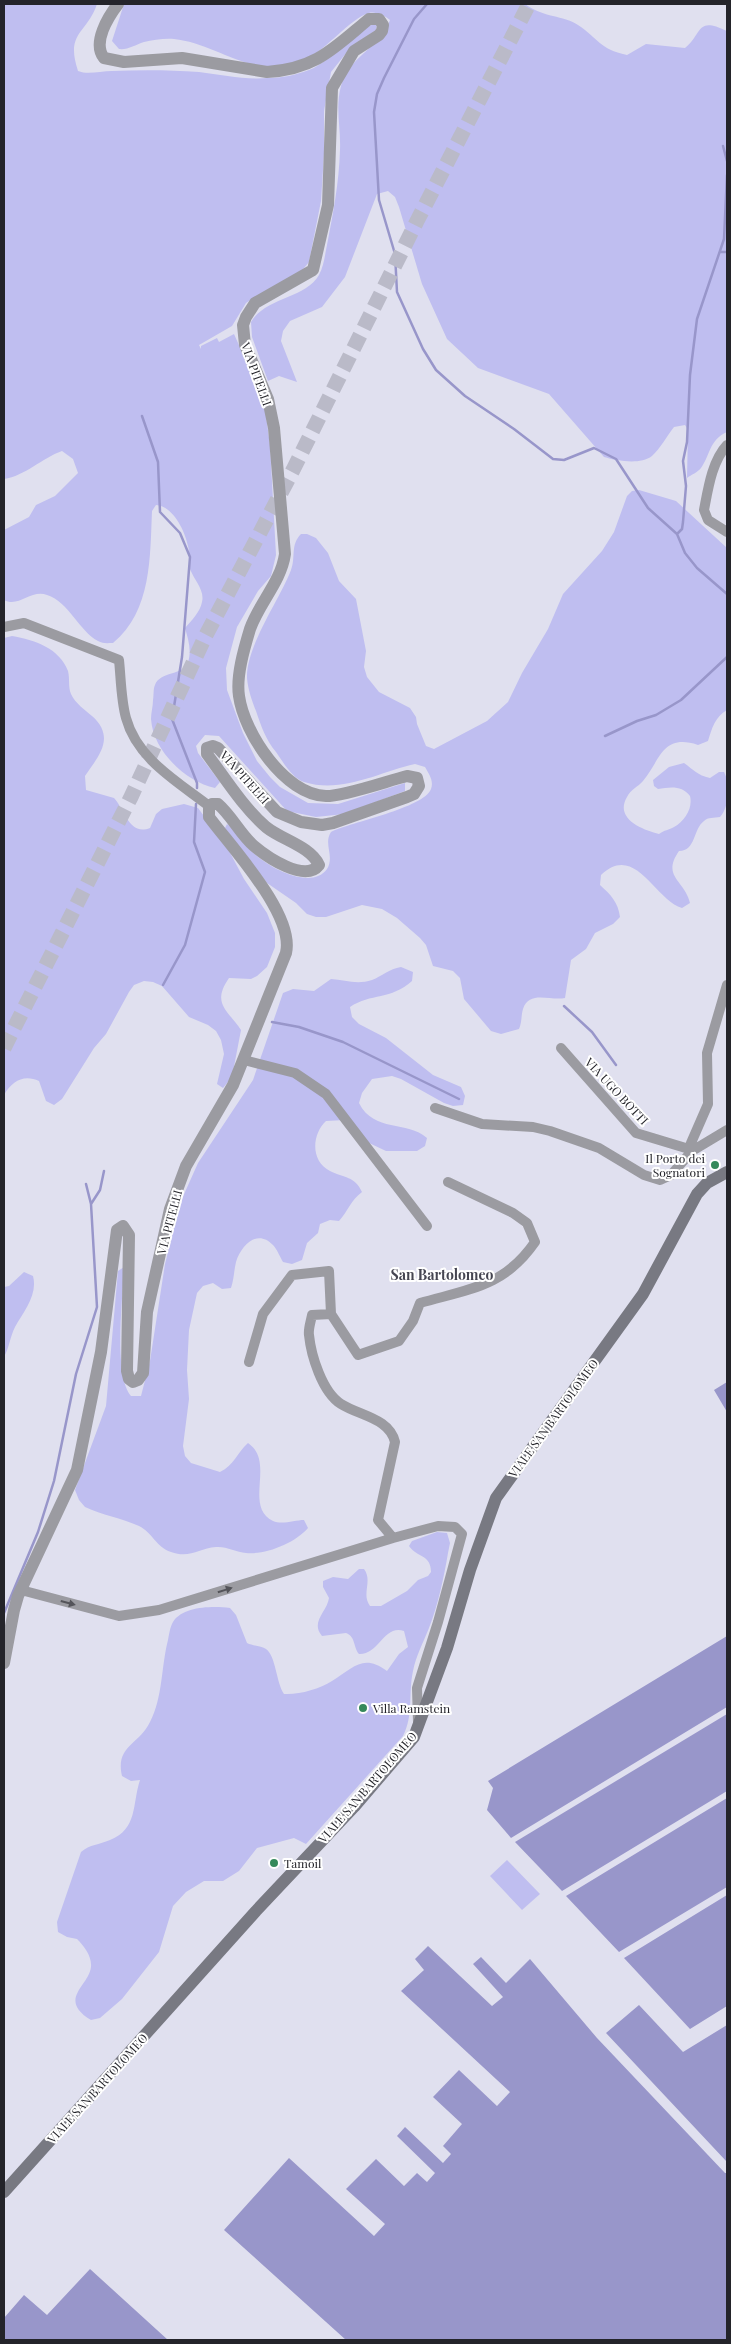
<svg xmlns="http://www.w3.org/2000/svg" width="731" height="2344" viewBox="0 0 731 2344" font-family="'Playfair Display',serif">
<rect width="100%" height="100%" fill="#e0e0ef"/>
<path fill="#bfbef0" d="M4,4H97C87,34 65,32 78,71C88,75 100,71 112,71C141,70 170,70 199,72C222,75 246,80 268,78C282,78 296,75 309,70C336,60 347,28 377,24L376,30L351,47L331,72L324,111V154L321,201L309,262L300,273L252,299L246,303L232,326L199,345L201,349V346L217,338L219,342L234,334L264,401L270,445L276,555L271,576L258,591L237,627L226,668L227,690L243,733L257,761L270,777L280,787L308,803L338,804L405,783V791L344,814L316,817L287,811L219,736L205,735L196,746L198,753L220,782L215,788C186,782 153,751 151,719C151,713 153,706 153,700C154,695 153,689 155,685C160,671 183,676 188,662C192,650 188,639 185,628C192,620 200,612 202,602C205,590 194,580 190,569C188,562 190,553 188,546C185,531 173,506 156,505L152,511C150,556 152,611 113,643C108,643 103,644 98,641C79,631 69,602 47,595C31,589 19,608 4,600V530L29,517L36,505L55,496L78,473L73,459L62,451C42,458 25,476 4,479Z
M124,4H525C544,18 563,15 578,25C599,39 599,49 627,55L646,44L685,48C703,33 696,16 727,31V432C709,440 710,456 701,468C698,472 691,475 687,478L688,430L685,425L674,427C667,436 660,449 652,456C640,465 618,461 604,457L549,394L478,368L447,339L422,284L399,207L395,197L388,191L377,194L345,277L322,307L290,321L283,331L281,341L297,382L279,376L268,381L252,337L251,322C266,297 305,299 319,275C324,266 325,254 327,245C333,214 339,183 340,150C341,128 335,108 341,86C349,56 381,47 390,20C385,16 375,11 369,13C351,17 322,55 298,64C256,80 215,43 174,39C165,38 153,40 144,42C135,45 128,50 119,49L112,41Z
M639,490L676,501L727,548V710C715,717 712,728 708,741L698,745C662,733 660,761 643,781C638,787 631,789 627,797C614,819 643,830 659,834C664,830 669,830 674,827C685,821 693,808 690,796C682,785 670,787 658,789L654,786L653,780L669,767L684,763C694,770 697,775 710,778L719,772H724C731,785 729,807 720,817C714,818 708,817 704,821C693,829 696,851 679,851C661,877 685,880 690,903L682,908C655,900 635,842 601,875L600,885C611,895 618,902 620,917L613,924L595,933L586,949L571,960L565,998C550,1001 529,990 523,1009C521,1016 522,1022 519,1029L501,1034L491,1031L464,999L460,978L453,971L433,966L426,945L420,938L397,918L382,909L362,905L326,917H316L307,914L296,903L267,883L225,828L227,824L231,827C239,836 247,848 257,856C272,869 312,890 327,869C335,856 323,844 331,832C351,822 424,808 431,789C434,781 429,774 425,767L415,764C379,772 342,794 304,782C292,778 283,762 276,752C266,740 261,726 256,711C252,701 248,690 247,678C246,646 280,599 291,570C296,557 290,545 301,534H307L316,538L328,553L339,581L356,599L366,651L364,667L367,677L379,692L410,708L416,717L417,724L426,746L434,749L487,721L508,702L522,673L548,629L563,594L602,551L614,532L627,496L632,491Z
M12,636C35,640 59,648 68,671C70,679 68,687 71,694C75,703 85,710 92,716C117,738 97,758 85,776L86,790L114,798C125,810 129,836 150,828L156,814L162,809L184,804L198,808L227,847L244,879L267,913L275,933V947L267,967L257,976L251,979L229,978C211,1004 228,1010 241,1030L232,1077L223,1088L217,1084L224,1054L221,1040L216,1031L208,1025L189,1017L162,986L153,982L144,981L134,985L129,992L106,1034L94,1048L62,1099L54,1105L46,1101L39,1081C24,1074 12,1081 4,1095V638Z
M401,967L413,972L412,981C391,1000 371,993 350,1007L352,1017L359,1024L386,1038L433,1075L461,1087L465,1096L463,1105L453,1106L444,1103L401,1079L392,1076L372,1079L362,1093L359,1103C374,1133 407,1120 427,1138L425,1146L417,1151H386L367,1142L345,1120L326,1121C312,1134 310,1161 330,1171C344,1178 355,1176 362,1192C351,1200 348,1211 339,1221L330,1220L320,1224L318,1233L307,1243L302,1260L292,1264L283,1262C280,1257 277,1249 273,1245C257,1228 241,1246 236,1262C234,1270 234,1279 231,1288L222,1289L213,1283L203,1286L197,1293L189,1330L187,1370L189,1399L183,1446L185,1456L191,1463L220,1472C234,1465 237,1453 248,1443C276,1462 243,1506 273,1521C282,1525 295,1520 304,1520L308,1528C295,1543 266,1555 246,1553C236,1552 226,1546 216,1547C199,1548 190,1559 171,1552C156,1547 152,1532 139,1526C121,1518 102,1515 85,1507L79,1500L75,1490L106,1406L118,1271L124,1267C123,1297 113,1374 131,1396H141L150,1361L165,1264L181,1201L198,1163L253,1080L283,993L293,989L314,991L331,979C345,980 357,985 372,980C382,976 389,969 401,967Z
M24,1272L33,1276C38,1295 24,1311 15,1327C10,1337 9,1348 4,1357V1287L9,1286Z
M437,1532L447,1533L450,1543L448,1553C444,1577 438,1605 429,1628C423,1643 416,1656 413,1671C408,1695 414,1714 403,1736L306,1844L294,1838L257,1848L239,1871L223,1881H204L186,1892L173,1906L159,1952L122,1999L100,2018L91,2020C57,1999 89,1986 91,1967C92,1956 84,1946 77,1939L67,1937L58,1932L57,1922L81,1852C90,1844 99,1845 110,1840C138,1829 132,1804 140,1780L131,1781L122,1776C115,1746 139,1745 150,1722C163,1697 161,1667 168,1640C169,1635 170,1627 173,1622C183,1606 213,1606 230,1608L236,1615L247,1643C253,1646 262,1646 266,1649C276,1656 276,1682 284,1694C299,1695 319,1689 332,1681C353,1668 363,1653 387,1671L399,1654L408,1647L404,1631C384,1624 379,1655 359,1654C353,1647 356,1637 346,1633L322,1636C310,1622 327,1612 329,1598L323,1587V1581L333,1577L348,1579L359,1569H364C373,1581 361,1594 370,1606H381L407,1591L418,1580L428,1576L431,1572C431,1554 417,1558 409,1546L412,1541Z
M507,1860L540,1894L522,1910L490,1876Z"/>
<path fill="#9896ca" d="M727,1382V1412L714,1390Z
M727,1636V1707L511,1838L487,1810L493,1788L488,1781Z
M727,1714V1791L562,1891L515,1842Z
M727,1798V1887L619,1952L566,1896Z
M727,1895V2006L690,2029L624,1958Z
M428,1946L492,2006L503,1997L473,1964L481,1957L506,1983L530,1959L597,2038L725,2173H727V2340H346L224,2230L289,2158L374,2236L385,2224L346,2189L376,2159L404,2186L417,2173L427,2182L435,2173L397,2136L405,2127L443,2163L451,2154L443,2146L462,2124L433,2097L459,2070L497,2106L510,2092L401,1991L424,1970L415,1959Z
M639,2005L683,2052L727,2025V2162L606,2033Z
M90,2269L168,2340H4V2318L24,2295L47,2315Z"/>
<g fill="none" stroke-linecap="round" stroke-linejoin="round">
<path stroke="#9896ca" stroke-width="2.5" d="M427,4L414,19L384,78L377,94L374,112L379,200L395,254L397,292L423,349L436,370L465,396L514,429L553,459L564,460L594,448L616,459L648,508L677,534L685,553L697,568L727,594
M723,146L727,161
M720,252H727
M142,416L158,462L160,512L180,533L190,557L182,657L172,719L197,783V788
M677,534L682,529L683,522L686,486L683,461L687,442L690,375L697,319L724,239L727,175
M605,736L637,721L656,715L681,700L727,657
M163,985L185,945L205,872L194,842L196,804
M564,1006L592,1032L616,1065
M272,1022L299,1027L343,1042L459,1099
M91,1204L100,1190L104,1171
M4,1613L38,1532L54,1481L76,1374L97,1307L91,1204L86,1184"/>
<path stroke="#babac8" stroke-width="15" stroke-dasharray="15 8" stroke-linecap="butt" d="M4,1048L131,797L205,637L293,470L417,221L529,4"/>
<path stroke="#9b9ba1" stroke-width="10" d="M727,445C712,461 708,489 704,510L708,520L727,532
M4,627L24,623L119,660C121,679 121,700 126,718C137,759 178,782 209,806
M561,1048L636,1133L689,1149
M244,1060L295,1073L326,1094L427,1226
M435,1108L482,1124L533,1127L550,1131L599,1148L644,1175L660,1180L671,1175L692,1151L727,1130
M692,1151L689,1149L691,1143L708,1104L707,1053L727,985
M249,1362L263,1314L292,1275L329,1271L331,1314
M21,1590L119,1616L159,1610L393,1538
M418,1722L417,1688L438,1622L462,1534L455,1527L438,1526L393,1538L378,1520L395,1442C389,1418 360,1416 341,1404C322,1392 311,1355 309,1335C308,1329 311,1321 312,1315L331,1314L358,1355L399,1341L413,1321L420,1303C469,1289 504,1287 535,1242L527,1223L513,1213L448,1182"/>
<path stroke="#9b9ba1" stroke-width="12" d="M4,1663L14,1610L18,1596L77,1470L101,1352L117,1230L123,1226L129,1235L127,1371L129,1379L133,1382L138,1380L143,1373L147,1312L170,1209L186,1166L233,1085L286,953C295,915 232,848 209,817V806L212,804H218C232,816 240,834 254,846C267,857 305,883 319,865C310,846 282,840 266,827C243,807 225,778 207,754V748L213,746L218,748L277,812L301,822L322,825L333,823L407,797L414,794L419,786L417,778L407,776C387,781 345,796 326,796C285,795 244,733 239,696C236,676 244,649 250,629C259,603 281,582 285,554L274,428L268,399L245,345L243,325L246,317L255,303L313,270L328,205L332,88L354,51L379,35L382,31L383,25L379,19H369C334,48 316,69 267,72L182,58L124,62L104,58C92,43 108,17 118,4"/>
<path stroke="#787982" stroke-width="12" d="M4,2192L256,1911L354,1807L414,1737L447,1648L470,1570L496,1498L643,1294L697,1194L707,1183L727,1172"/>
</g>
<defs><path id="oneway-solid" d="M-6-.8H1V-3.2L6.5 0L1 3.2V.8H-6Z" transform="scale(1.25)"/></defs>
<g fill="#54545a">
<use href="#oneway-solid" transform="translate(225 1590) rotate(-17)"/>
<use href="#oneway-solid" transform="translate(68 1603) rotate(15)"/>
</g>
<g fill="#35895b" stroke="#fff" stroke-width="2">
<circle cx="715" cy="1165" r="5"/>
<circle cx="363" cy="1708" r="5"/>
<circle cx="274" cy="1863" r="5"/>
</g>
<g text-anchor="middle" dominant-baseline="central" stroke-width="4" stroke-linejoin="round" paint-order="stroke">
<g font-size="12" fill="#24242a" stroke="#fff">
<text transform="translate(257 374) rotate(70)">VIA PITELLI</text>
<text transform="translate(245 777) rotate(48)">VIA PITELLI</text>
<text transform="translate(617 1091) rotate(47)">VIA UGO BOTTI</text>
<text transform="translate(169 1222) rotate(-75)">VIA PITELLI</text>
<text transform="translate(553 1418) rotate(-54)">VIALE SAN BARTOLOMEO</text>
<text transform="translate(367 1787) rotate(-49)">VIALE SAN BARTOLOMEO</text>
<text transform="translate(97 2088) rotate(-48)">VIALE SAN BARTOLOMEO</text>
</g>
<g font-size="12" fill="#24242a" stroke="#fff" text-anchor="start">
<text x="705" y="1158" text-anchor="end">Il Porto dei<tspan x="705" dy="14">Sognatori</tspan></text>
<text x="373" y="1708">Villa Ramstein</text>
<text x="284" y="1863">Tamoil</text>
</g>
<g font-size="14" font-weight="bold" fill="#454551" stroke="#fff">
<text x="442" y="1274">San Bartolomeo</text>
</g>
</g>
<rect width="731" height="2344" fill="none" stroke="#24242a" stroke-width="10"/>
</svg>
